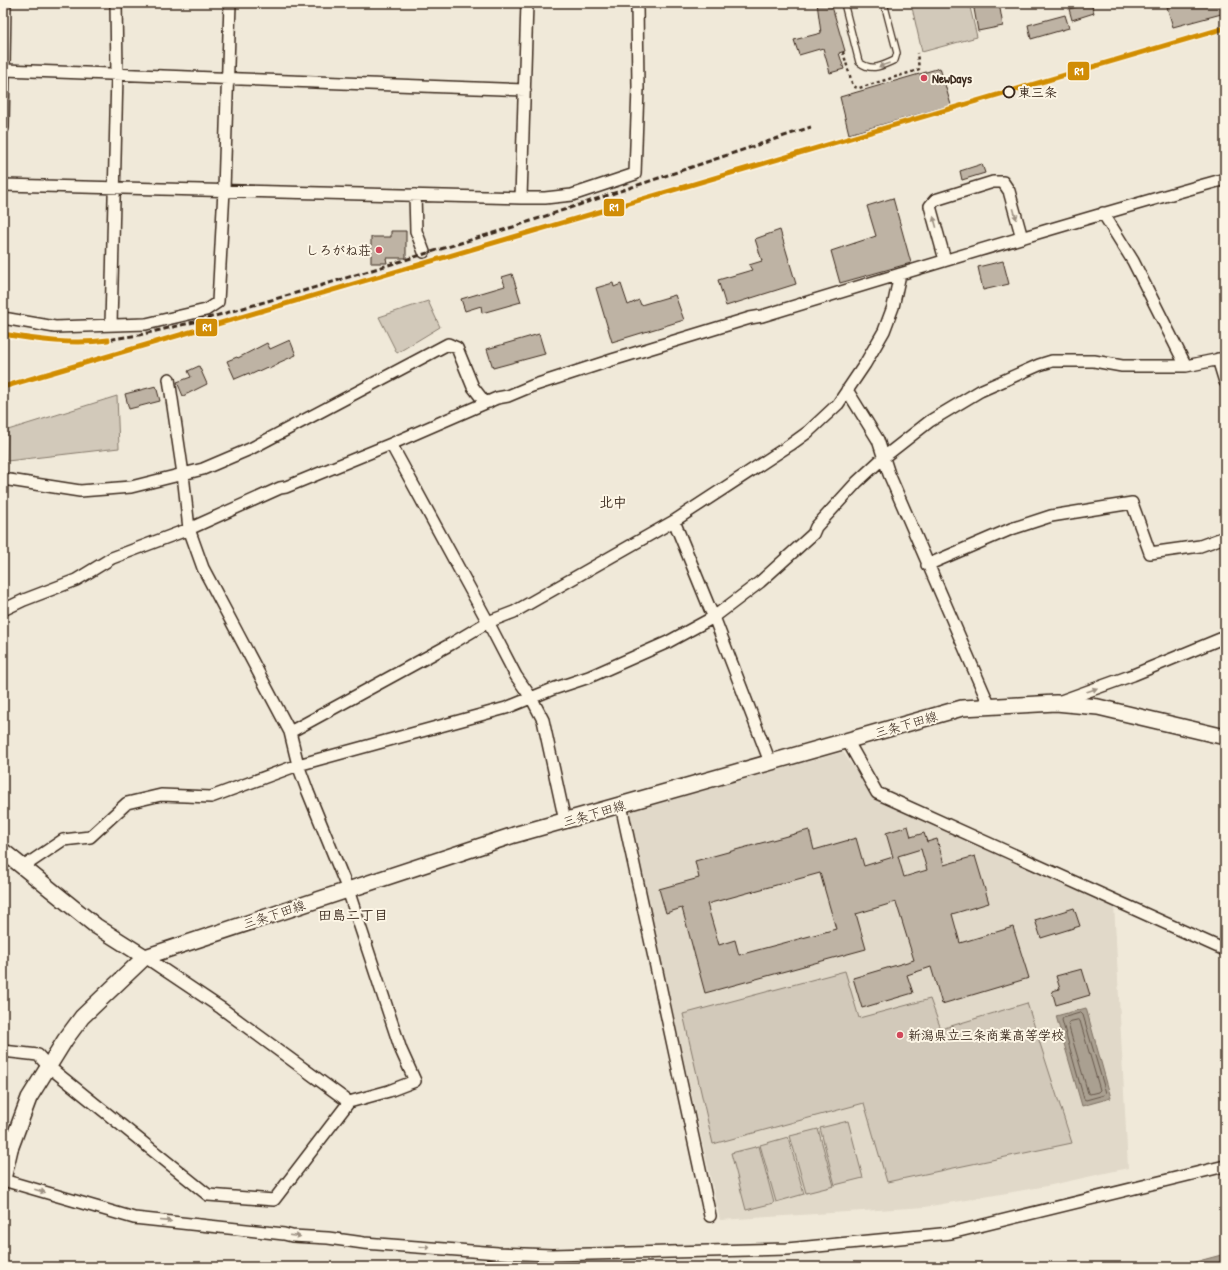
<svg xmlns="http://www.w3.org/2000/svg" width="1228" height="1270" viewBox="0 0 1228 1270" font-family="'Patrick Hand','Klee One',sans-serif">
<rect width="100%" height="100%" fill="#f0e9d9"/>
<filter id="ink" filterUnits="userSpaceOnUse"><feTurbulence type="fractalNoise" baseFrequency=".025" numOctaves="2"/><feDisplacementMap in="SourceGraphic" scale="8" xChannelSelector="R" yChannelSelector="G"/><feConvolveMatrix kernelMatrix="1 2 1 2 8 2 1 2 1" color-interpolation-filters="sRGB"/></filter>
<g filter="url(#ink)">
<path fill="#e1d9c9" d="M843,752L874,797L1114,903L1128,1168L1047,1186L925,1207L720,1220L627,811Z"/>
<path fill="#d2c9ba" stroke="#867a6c" d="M911,3H969L977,37L922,52Z
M428,301L440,327L397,353L379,317Z
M117,396L119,448L7,461L8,430Z
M845,971L859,1018L930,999L941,1029L1027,1003L1072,1143L887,1182L864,1103L713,1144L683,1014Z
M848,1121L863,1178L835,1185L820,1128Z
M818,1129L834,1186L806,1193L790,1136Z
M788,1137L804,1194L776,1202L760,1145Z
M759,1146L774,1203L746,1210L731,1153Z"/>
<path fill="#aaa091" stroke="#7e7163" d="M1086,1008L1111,1098L1082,1106L1056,1016Z
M1225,1254V1267H1176Z"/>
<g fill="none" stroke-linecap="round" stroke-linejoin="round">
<path stroke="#67594c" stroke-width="1" d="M1081,1013L1083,1015L1106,1093L1104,1095L1086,1100L1084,1099L1062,1020L1063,1018Z
M1078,1020L1080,1021L1100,1090L1098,1092L1090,1094L1088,1093L1068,1024L1069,1022Z"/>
</g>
<path fill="#beb3a4" stroke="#3b2a1e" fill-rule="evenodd" d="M817,3H831L845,51L839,53L844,69L830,73L823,48L799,55L794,40L821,33Z
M973,3H999L1003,26L978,31Z
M1091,3L1094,13L1072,20L1069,9Z
M1180,3H1225V13L1173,27L1167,7Z
M1065,15L1069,28L1031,39L1028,25Z
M940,68L951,105L849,134L840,97Z
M982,164L985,173L962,180L960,171Z
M893,198L911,263L840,283L831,251L876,236L867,206Z
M780,230L796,284L726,306L718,280L752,270L749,265L762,261L755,239Z
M391,231H406V258H386L387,263H371V237H391Z
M1003,261L1009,284L983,290L978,267Z
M512,274L521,302L482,313L481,306L465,311L461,299L505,286L502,277Z
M613,283L614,287L621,284L628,305L639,300L641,305L675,295L684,320L612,342L596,288Z
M539,334L545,354L493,368L487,349Z
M290,340L296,355L278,363L279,364L269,369L267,367L250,375L249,373L235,379L227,361L237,357L238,358L267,343L270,349Z
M199,366L207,384L183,396L177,382L191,377L188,371Z
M156,386L160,401L129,409L125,394Z
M908,826L911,837L924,833L927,842L937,839L944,865L975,856L989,903L952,914L960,943L1013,927L1029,978L942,1004L931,967L907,975L913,993L862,1008L853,978L914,960L896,902L856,914L866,949L705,993L682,908L666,913L659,889L699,878L695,861L809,830L814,850L856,838L864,866L893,857L886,833ZM921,849L927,870L904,877L898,856ZM820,873L836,929L739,955L735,940L719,945L707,904Z
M1074,908L1080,926L1041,938L1035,920Z
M1082,969L1090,995L1056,1005L1052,991L1060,989L1056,976Z"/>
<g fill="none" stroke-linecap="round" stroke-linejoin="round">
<g stroke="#3b2a1e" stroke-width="8">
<path id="lane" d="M844,3L859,62C872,72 881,66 895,60L897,53L884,3"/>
</g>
<g stroke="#3b2a1e" stroke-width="14">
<path id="street" d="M5,70L525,90
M3,128L5,3
M3,185L521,198H545L572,195L635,174L638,88L637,3
M415,195L416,231L424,252
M521,198L527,3
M1103,213L1133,261L1186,366
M945,260L930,206L935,200L993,182H1003L1009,191L1022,238
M3,318L55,327L146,324L206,310L218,302L224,190L230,3
M111,325L117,74L116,3
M1218,359L1225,382
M847,390L878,440L889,474L990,707
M391,444L488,622L516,676L532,699L543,720L565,821
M3,479L80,491L131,487L203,469L250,449L448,344L457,348L473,387L483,400L489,402
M674,521L710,609L714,617L770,762
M927,565L1011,529L1051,516L1132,503L1150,553L1200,546L1225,537
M3,610L24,600L76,580L112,558L189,529L280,488L286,487L391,444L497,398L508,396L532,386L612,360L750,318L762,316C916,269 1070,222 1225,179
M1058,702L1133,675L1225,637
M290,732L451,644L488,622L514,612L674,521L790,445L808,432L838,404L865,364L884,331L893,307L900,274
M847,740L877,793L1225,950
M621,805L710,1216
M23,867L63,840L90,837L127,803L161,795L211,797L298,765L506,708L553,689L589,677L668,642L714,617L760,582L813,534L816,527L857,482L884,457L930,421L980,391L1039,365L1052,361H1094L1122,366H1186L1225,358
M145,957L221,1008L349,1102L389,1091L415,1081L401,1050L348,890L308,792L298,765L290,732L203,568L189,529L183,474L169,379
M3,1051L38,1055L48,1066L208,1195L274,1200L349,1102
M3,1180L134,1218L284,1234L292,1236L328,1238L364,1243L498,1253L552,1255L787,1249L951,1233L1225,1166"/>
</g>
<g stroke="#3b2a1e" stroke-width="18">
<path id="secondary" d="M3,851L96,926L145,957L514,835L962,708L1056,703L1098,707L1225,737
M3,1179L10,1149L29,1098L65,1040L82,1017L145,957"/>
</g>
<path stroke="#3b2a1e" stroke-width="2.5" stroke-dasharray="3 3" stroke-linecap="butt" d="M843,52L852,83L855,87L859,88L915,71L919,69L917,53"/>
<use href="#lane" stroke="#fcf5e5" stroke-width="5.5"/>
<use href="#street" stroke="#fcf5e5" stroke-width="11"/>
<use href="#secondary" stroke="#fcf5e5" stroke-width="15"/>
<path stroke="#3b2a1e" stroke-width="3" stroke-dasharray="6 3" stroke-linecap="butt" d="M3,334L44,340L83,342L106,340L139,335L194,322L303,291L513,227L811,127"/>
<g stroke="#fcf5e5" stroke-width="8">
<path id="rail-1" d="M3,334C37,340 74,345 108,340
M3,387L1225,28"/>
</g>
<use href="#rail-1" stroke="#d18d06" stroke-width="5"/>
</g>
<defs><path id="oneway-solid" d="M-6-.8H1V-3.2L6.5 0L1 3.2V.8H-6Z"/></defs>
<g fill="#9c9082">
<use href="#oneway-solid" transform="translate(884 65) rotate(160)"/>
<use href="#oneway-solid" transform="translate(1015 214) rotate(74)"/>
<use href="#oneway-solid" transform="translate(935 222) rotate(-106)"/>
<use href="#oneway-solid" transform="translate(1092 690) rotate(-20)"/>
<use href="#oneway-solid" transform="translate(40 1191) rotate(16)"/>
<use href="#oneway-solid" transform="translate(166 1221) rotate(5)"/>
<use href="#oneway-solid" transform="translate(295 1236) rotate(7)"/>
<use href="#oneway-solid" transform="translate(425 1247) rotate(4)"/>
</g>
</g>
<g fill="#d1495b" stroke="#fcf5e5" stroke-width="1.5">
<circle cx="924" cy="78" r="4"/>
<circle cx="379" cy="250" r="4"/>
<circle cx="900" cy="1035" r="4"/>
</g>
<circle fill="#fcf5e5" stroke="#3b2a1e" stroke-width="2" cx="1009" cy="92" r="5.5"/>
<g text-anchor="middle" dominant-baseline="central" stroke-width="4" stroke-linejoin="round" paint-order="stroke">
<g font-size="13" font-weight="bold" fill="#3b2a1e" stroke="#fcf5e5" text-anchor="start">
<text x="932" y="78">NewDays</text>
<text x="371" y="250" text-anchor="end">しろがね荘</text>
<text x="908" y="1035">新潟県立三条商業高等学校</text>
</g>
<g font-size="13" font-weight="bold" fill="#3b2a1e" stroke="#fcf5e5" text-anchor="start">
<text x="1018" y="92">東三条</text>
</g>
<g font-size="13" fill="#3b2a1e" stroke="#fcf5e5">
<text transform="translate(906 724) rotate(-16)">三条下田線</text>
<text transform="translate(594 813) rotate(-16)">三条下田線</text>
<text transform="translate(274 914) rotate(-18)">三条下田線</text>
</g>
<g font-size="14" font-weight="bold" fill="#3b2a1e" stroke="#fcf5e5">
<text x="613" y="501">北中</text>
<text x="353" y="914">田島二丁目</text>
</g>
</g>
<g stroke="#fcf5e5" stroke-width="1.5">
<rect x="1067" y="61" width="23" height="20" rx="4" fill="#d18d06"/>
<rect x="603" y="198" width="22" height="19" rx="4" fill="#d18d06"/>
<rect x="195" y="318" width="23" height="19" rx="4" fill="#d18d06"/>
</g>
<g font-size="11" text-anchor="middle" font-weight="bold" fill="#fff">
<text x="1079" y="75">R1</text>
<text x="614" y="211">R1</text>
<text x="207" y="331">R1</text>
</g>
<rect width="1228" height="1270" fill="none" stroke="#fcf5e5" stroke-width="16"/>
<rect x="8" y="8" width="1212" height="1254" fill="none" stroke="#3b2a1e" stroke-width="1.5" filter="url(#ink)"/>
</svg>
